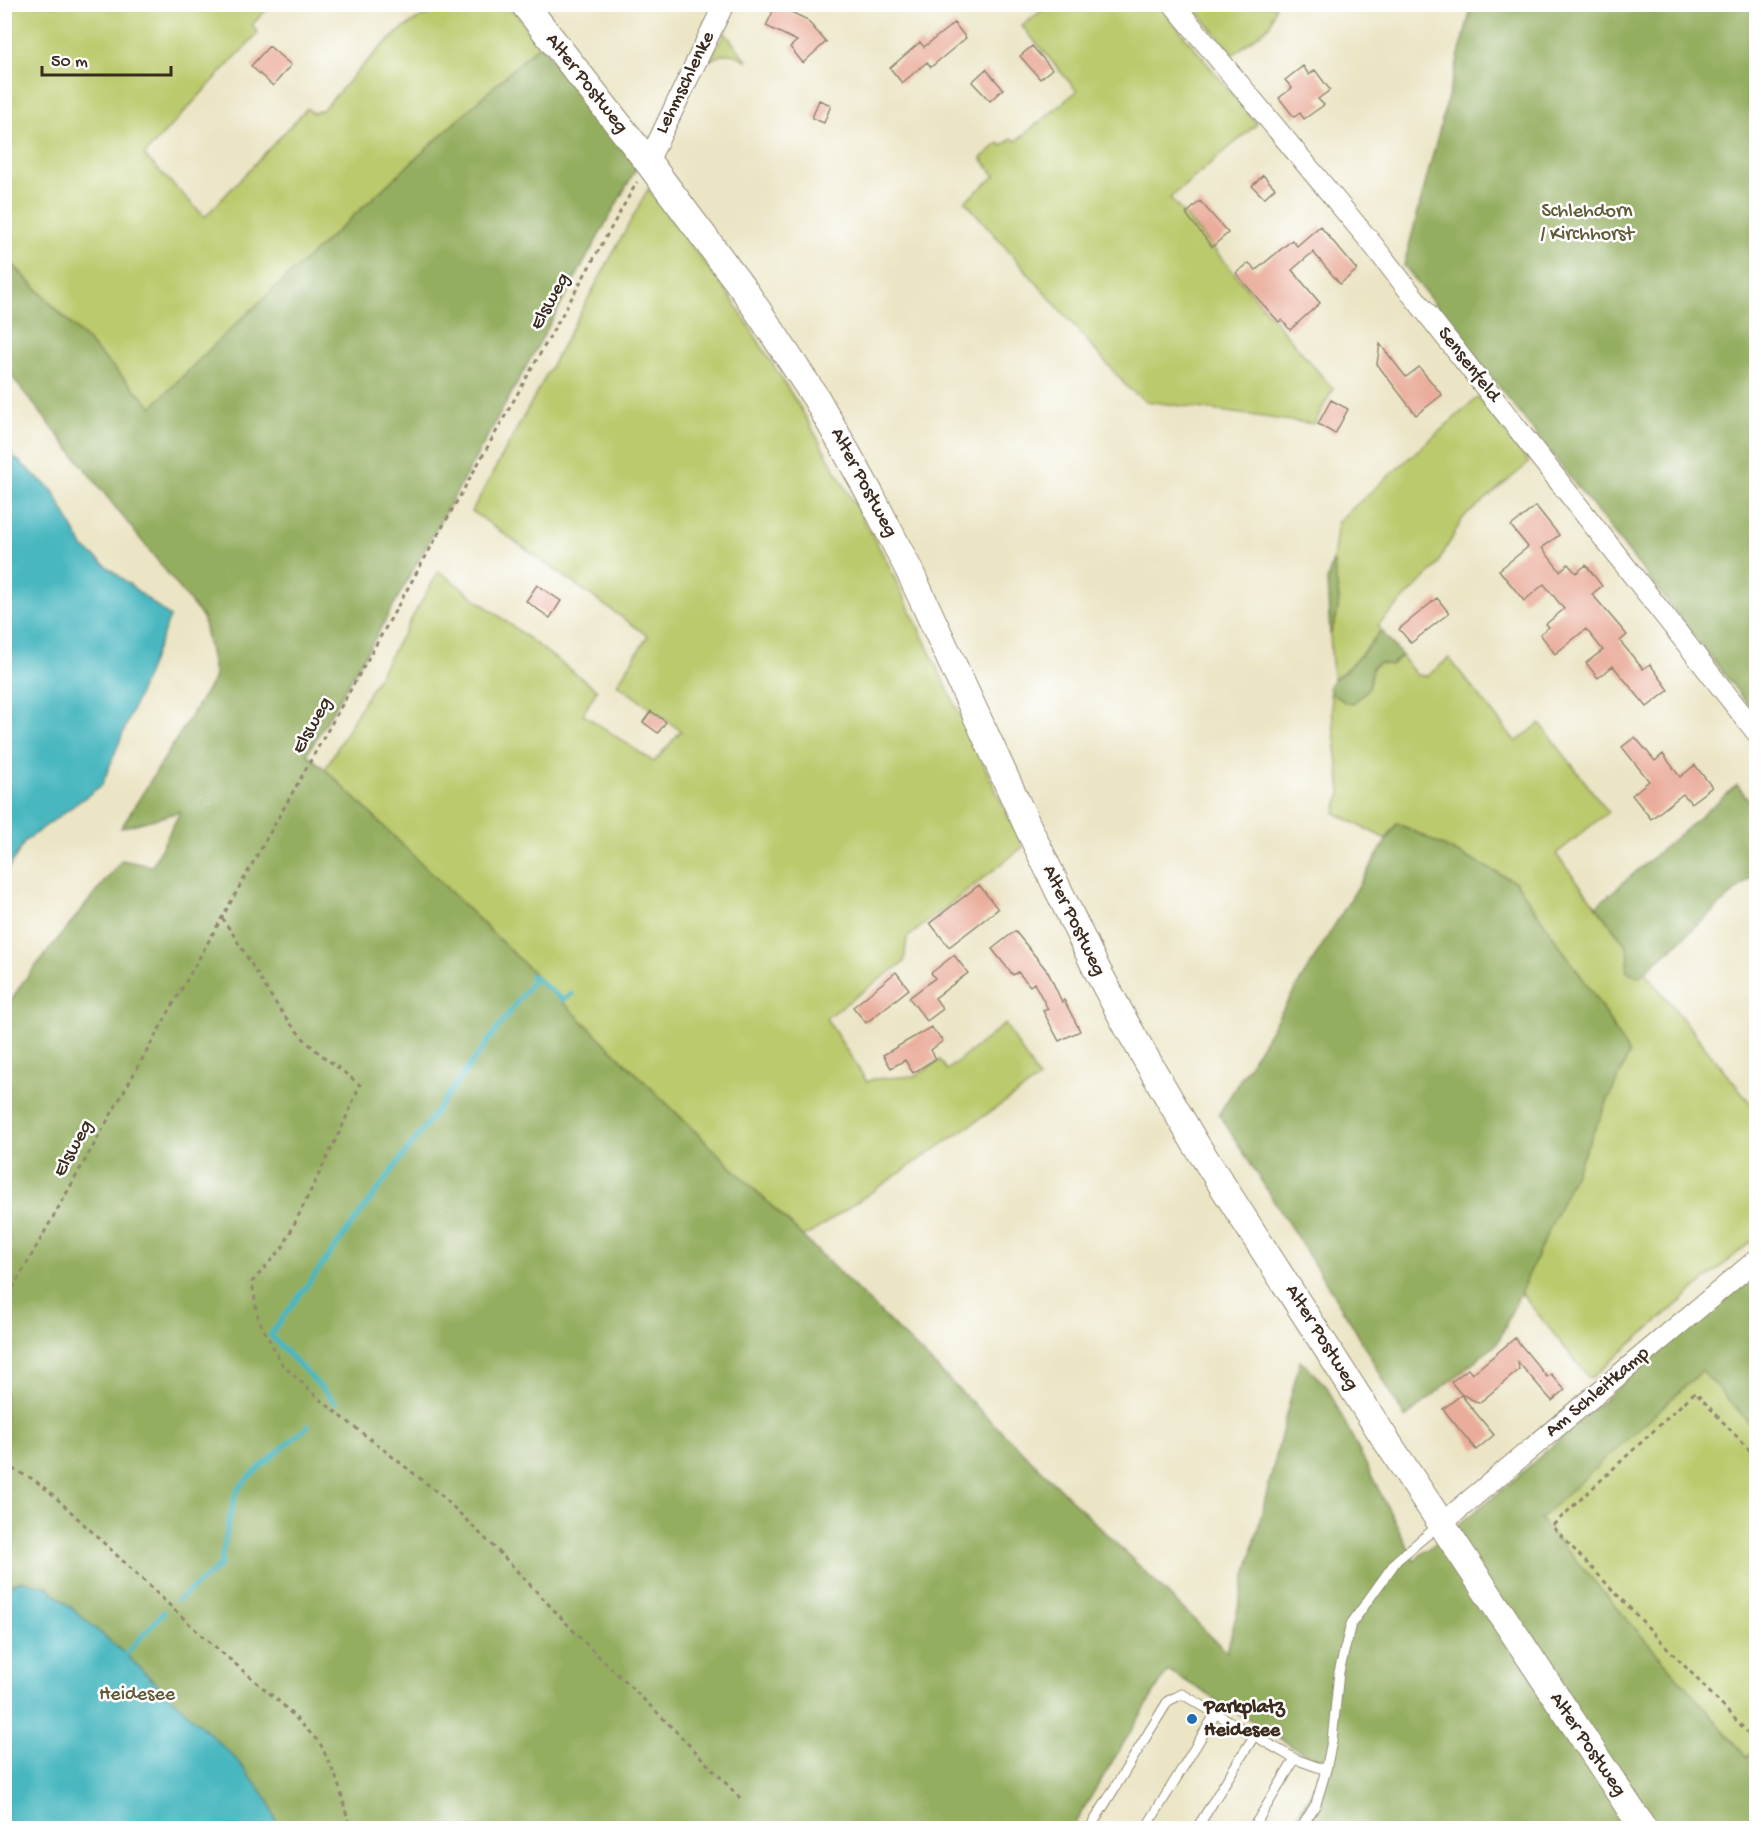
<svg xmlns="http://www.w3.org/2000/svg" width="1761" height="1833" viewBox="0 0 1761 1833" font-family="'Gochi Hand',sans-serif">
<rect width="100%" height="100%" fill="#fff"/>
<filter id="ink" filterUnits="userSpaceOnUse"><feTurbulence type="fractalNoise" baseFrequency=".0167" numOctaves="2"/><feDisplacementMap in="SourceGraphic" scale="12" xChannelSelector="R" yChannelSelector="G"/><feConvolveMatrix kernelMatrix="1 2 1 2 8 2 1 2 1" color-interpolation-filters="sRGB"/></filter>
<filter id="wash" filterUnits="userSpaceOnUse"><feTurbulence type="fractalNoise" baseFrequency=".008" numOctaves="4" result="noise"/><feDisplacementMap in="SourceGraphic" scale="24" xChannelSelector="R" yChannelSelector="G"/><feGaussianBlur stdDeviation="1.35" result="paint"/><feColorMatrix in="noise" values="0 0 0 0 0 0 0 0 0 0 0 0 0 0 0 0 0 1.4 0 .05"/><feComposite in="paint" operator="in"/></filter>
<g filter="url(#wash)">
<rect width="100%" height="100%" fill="#ebe5c5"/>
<path fill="#bbca6d" stroke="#7b7a46" stroke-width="1.5" d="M4,5H271L252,25L258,33L144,155L205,217L307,108L313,113L322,110C360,71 400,13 458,5C474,2 492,5 509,5L540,44L223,336L152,407L5,256Z
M1049,5H1159L1257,124L1170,198L1333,389L1314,424L1146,401L1129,389L965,201L995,176L981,158L999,143L1002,146L1012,138L1016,141L1077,91L1022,26Z
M1192,5H1276L1270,25L1233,55Z
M725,33L748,62C735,51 723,52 709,61Z
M648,189L732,299L802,411L885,558L1023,847L907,938L904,962L826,1018L867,1082L873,1079L915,1076L940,1060L947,1070L1005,1024L1039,1079L811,1233L802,1236L325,769L439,571L597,690L583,714L654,762L681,731L617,684L648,636L472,511Z
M1478,397L1529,463L1463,518L1436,567L1378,625L1381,630C1367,649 1352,666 1333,680L1330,635L1337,615L1339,599L1333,560L1338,521Z
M1402,656L1416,675L1427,676L1449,658L1516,742L1540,723L1608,812L1556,854L1626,945L1637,977L1645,972L1756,1110V1237L1590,1379L1520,1292L1629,1054L1594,995L1516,882L1397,823L1386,839L1335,813L1341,793L1330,692L1345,702L1352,704C1372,686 1365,689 1373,667L1379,663C1389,666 1394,663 1402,656Z
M1702,1371L1756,1430V1748L1747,1757L1539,1519Z"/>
<path fill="#94ae60" stroke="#686c3f" stroke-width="1.5" d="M1472,5H1756V715L1404,265Z
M540,44L637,167L376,637L307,754L325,769L1227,1652L1300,1360L1327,1387L1414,1560L1509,1484L1642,1366L1756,1271V1430L1702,1371L1540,1519L1747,1757L1756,1748V1828H1290L1326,1767L1168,1670L1072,1828H278L269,1801L125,1654L47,1587L22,1581L5,1587V1011L22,983L122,860L152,866L180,812L121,828L215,677L203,618L5,368L4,256L152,407L223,336Z
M1333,560L1339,599L1337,615L1330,635L1327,581Z
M1381,630L1402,656L1391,665L1379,663L1373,666C1370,673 1371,680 1369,686C1367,693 1357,699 1352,704L1345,702L1330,692L1329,686L1333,680L1344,672L1366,650Z
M1737,785L1756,808V851L1754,875L1645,972L1638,977L1626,971L1629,956L1626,945L1596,906Z
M1397,823L1516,882L1594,995L1629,1054L1498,1342L1405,1418L1350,1321L1219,1114Z"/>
<path fill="#48b7c0" stroke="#42706f" stroke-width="1.5" d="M5,449L53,491L83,547L170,617L102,785L25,841L5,874Z
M22,1581L47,1587L125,1654L235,1758L269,1801L278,1828H5V1587Z"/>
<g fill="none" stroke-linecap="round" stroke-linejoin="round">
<path stroke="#48b7c0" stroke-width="5" d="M336,1403L270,1335L532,982L531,975L563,1000L572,994
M178,1600L220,1566L230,1516L237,1490L250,1476L308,1426
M122,1658L164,1612"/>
</g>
<g id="blocks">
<path fill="#eaad9b" d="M776,5L806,19L826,42L803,63L790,47L797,41L766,26Z
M954,23L966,38L931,67L927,62L902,83L890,68L920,42L924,47Z
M269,46L291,65L273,86L251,66Z
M1032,46L1052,69L1040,79L1020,56Z
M1303,66L1309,75L1315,70L1330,90L1318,99L1324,105L1304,119L1300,113L1294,117L1279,98L1292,88L1285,80Z
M986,69L1003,89L990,101L972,82Z
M819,100L831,105L824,123L812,118Z
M1263,175L1275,188L1264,198L1252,186Z
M1200,201L1228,233L1212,247L1186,214Z
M1320,226L1357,270L1340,284L1313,252L1292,270L1320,303L1290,330L1282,320L1279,322L1258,299L1236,273L1249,263L1256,270L1292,240L1297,246Z
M1380,344L1406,377L1419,367L1442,395L1416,415L1377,364Z
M1331,400L1348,409L1335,434L1318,424Z
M1536,506L1559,535L1542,548L1560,571L1568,564L1576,573L1586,565L1602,586L1592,594L1627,635L1620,641L1643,669L1650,664L1669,690L1647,707L1613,666L1598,678L1586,663L1603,650L1586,629L1555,654L1540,634L1549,627L1546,624L1564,609L1544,584L1524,601L1499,570L1528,547L1511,526Z
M537,585L561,601L550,618L526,601Z
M1437,598L1449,613L1411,643L1399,629Z
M651,711L666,722L658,733L643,722Z
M1635,737L1655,761L1663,754L1680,777L1695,765L1712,787L1691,803L1683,794L1651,819L1632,795L1649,781L1622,747Z
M979,885L998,909L949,947L930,923Z
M1015,931L1048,972L1062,1002L1064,1000L1080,1031L1059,1041L1043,1011L1048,1009L1034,983L1030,986L1018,972L1013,975L992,949Z
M954,955L968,973L935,998L943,1009L927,1021L909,998L935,978L931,973Z
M896,972L909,989L866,1023L853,1007Z
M931,1027L943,1041L931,1050L936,1059L913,1073L905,1060L891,1068L883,1055Z
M1515,1338L1547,1377L1551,1374L1565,1390L1552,1401L1518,1362L1519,1370L1479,1403L1461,1394L1451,1382L1468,1369L1472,1374Z
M1461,1395L1494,1435L1476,1450L1443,1409Z"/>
</g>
</g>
<g filter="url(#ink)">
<use href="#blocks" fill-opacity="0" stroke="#938872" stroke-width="1.5"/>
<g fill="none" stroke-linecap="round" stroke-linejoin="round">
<g stroke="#938872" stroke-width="11">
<path id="service" d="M1090,1828L1168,1701L1182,1694L1295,1759L1326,1770
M1146,1828L1216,1713
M1197,1828L1254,1736
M1253,1828L1295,1759
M1301,1828L1316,1804L1326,1770L1332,1741L1339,1672L1351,1624L1397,1560L1439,1525"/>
</g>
<g stroke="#938872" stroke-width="22">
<path id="minor" d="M1173,4L1373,245L1756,732
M648,162L724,4
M1440,1525L1756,1260"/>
</g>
<g stroke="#938872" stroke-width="29">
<path id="secondary" d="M524,4L648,162L746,293L816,398L870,494L909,570L1028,827L1096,968L1127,1026L1195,1143L1382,1434L1643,1828"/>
</g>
<path stroke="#938872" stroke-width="3" stroke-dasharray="4.5 4.5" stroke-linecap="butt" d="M222,918C250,957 272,1007 306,1041C322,1057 342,1070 360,1085L342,1127L283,1247L252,1282L258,1318L282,1364L318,1398L441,1495L503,1556L584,1642L666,1721L742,1800
M4,1304L637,182
M1756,1457L1695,1392L1552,1526L1752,1737L1756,1733
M4,1465L33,1479L51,1493L199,1633L282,1704L320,1743L338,1782L350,1828"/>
<use href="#service" stroke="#fff" stroke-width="9"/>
<use href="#minor" stroke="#fff" stroke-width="20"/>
<use href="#secondary" stroke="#fff" stroke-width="27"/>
</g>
</g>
<circle fill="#1f6fb2" stroke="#fff" stroke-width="2" cx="1192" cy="1719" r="6"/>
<g text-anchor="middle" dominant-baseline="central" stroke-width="5" stroke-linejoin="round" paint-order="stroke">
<g font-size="20" fill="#3b2a1e" stroke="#fff">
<text transform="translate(686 83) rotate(-64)">Lehmschlenke</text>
<text transform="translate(586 84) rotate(52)">Alter Postweg</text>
<text transform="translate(551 302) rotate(-61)">Elsweg</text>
<text transform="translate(1468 365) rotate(52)">Sensenfeld</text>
<text transform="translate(863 483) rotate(62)">Alter Postweg</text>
<text transform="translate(313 726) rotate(-61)">Elsweg</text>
<text transform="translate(1073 921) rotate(64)">Alter Postweg</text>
<text transform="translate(74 1149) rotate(-61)">Elsweg</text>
<text transform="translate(1321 1338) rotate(58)">Alter Postweg</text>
<text transform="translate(1598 1393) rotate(-40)">Am Schleitkamp</text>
<text transform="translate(1587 1745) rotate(56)">Alter Postweg</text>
</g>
<g font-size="20" fill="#615a36" stroke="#fff">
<text x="1587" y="212">Schlehdorn<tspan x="1587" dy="23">/ Kirchhorst</tspan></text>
<text x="137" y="1695">Heidesee</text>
</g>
<g font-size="20" font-weight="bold" fill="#3b2a1e" stroke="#fff" text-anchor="start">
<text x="1204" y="1708">Parkplatz<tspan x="1204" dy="23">Heidesee</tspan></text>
</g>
</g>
<rect width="1761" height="1833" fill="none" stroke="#fff" stroke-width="24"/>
<path d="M42 66v9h129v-9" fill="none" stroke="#3b2a1e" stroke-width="3"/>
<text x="51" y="66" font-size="18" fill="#3b2a1e" stroke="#ffffff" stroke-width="4.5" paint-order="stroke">50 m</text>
</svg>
